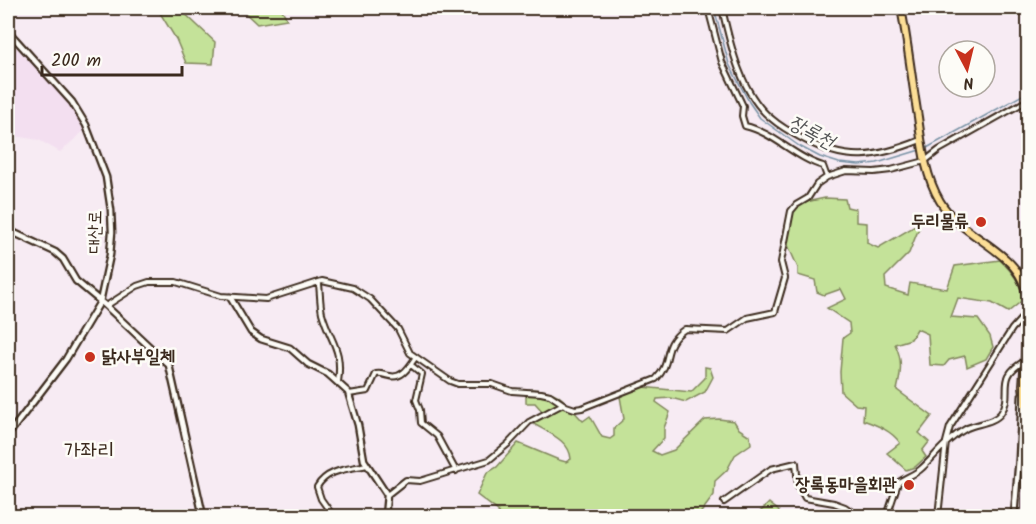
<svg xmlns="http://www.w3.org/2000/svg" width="1036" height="524" viewBox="0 0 1036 524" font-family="Kalam,'Poor Story',sans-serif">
<rect width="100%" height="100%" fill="#f7ebf3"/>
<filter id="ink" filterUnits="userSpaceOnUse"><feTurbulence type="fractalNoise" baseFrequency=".0167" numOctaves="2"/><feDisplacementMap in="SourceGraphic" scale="12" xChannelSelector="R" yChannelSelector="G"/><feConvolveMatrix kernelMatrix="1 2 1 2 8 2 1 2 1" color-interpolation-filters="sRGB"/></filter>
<g filter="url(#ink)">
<path fill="#f3dff0" d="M8,39L61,94L77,115L85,130L60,152L39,140L8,135Z"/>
<path fill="#c4e299" stroke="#80865c" stroke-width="1.5" d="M157,8H179L215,42L213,64L186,63L176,39Z
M240,8H281L287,19L257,24Z
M825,198L845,199L847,207L856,209V222L867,223V243L878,248L915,226L919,228L909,253L885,277L886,288L908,295L910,283L947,289L955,266L1000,260C1012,272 1021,282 1023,300L1008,312L992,303L958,298L951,317L978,319L990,336L993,347L986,359L967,367L965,356L949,360L944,366L930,365L928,334L917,329L911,339L895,344C903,360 901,373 897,390L932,416L919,433L929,442L922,451L926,457L915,467L906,470L887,453L900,443C892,431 877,425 863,420L864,406L856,405L841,392L840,372L843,338L850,333L849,323L827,308L846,299L841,289L824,295L817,292L815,280L798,275V268L787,243L792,211L806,202Z
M705,367L710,368L713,377L705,392L686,402L671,398L657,399L656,402L670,412L664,428V438L652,451L660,455L674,450L705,420L719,419L734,421L739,429L750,436L751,444L735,455L727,470L715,481L714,495L699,515L499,516L498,511L477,495L487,473L497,467L518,443L559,460L566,462L571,459C570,441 549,433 534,424L543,412L535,403H526V395L532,389C563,391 563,401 583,421L590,416L602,437L610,439L614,436V428L624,419L619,391L632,386L691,392L705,378Z
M769,503L779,511L777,516H756Z"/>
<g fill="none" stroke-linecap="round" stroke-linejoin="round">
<path stroke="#7892a5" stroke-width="1.5" d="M714,8L729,64L749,102L760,118L799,146L820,157L839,163L859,165L877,163L920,150
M925,149L1028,92"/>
<g stroke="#3b2a1e" stroke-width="8">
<path id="minor" d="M708,8L722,62L743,106L742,116L745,126C773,132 795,158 823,166L827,177L846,171L874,172L891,170L925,161L939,150L1028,100
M722,8C730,44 741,95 772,119C781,127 792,133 803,139C847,163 876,158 921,140
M319,284C320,293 320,304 322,313C330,342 343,348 338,382
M106,306L137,286L149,282H176L221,296L266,299L322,281L353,288L370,299L398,329L410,353L450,381L458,384H492L512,391L541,393L550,395L566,406L575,409L582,408L656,379C674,361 660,346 685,329L728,331L747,318L775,312L785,278L781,262L791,211L796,205L808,198L817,184L827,177
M411,365L422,374L416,400L420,410L421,423L437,436L456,471
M349,394L368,391L376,374C382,373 384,375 390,376C403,379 410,365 416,357
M387,495L406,480L420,481L489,460L508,444L529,422L563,404
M724,502L771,469L796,463L798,486L805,498L834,503L845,507L858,516
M333,516L321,499L317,487C327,469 349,469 367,465
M887,516L898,483C905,477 915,475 922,468C937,454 948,438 967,428C978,423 994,423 1001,413C1015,393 994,377 1025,361
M938,516L946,442L950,427L1012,329L1028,311"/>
</g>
<g stroke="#3b2a1e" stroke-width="9">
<path id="tertiary" d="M8,31L72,102L86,125L106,177L111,210L112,232L110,255L100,302L66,359L8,435
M8,230L55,252L63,259L76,281L106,306L169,365L203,516
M230,297L251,332L261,339L290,348L308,364L328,374L348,392L358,425L364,460L387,495L385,516
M1021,452L1028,445
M1019,458L1022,395
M1014,516L1019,458"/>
</g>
<g stroke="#3b2a1e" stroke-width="10">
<path id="primary" d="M901,8C908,44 912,81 918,117C922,146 925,176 940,201C965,244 1027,249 1028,307
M1028,312L1023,386L1028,424"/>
</g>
<use href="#minor" stroke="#fdfcf7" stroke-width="4"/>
<use href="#tertiary" stroke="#fdfcf7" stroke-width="4.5"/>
<use href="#primary" stroke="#fcde96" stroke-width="6"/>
</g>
</g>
<g fill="#c8321e" stroke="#fdfcf7" stroke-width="2">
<circle cx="981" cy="222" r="6"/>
<circle cx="90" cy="357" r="6"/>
<circle cx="909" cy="485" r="6"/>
</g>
<g text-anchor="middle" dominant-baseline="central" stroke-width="5" stroke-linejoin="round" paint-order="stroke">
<g font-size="18" font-weight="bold" fill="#3b2a1e" stroke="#fdfcf7" text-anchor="end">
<text x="969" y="222">두리물류</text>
<text x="102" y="357" text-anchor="start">닭사부일체</text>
<text x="897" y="485">장록동마을회관</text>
</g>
<g font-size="18" fill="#3b2a1e" stroke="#fdfcf7">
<text transform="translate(96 232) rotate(-89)">대산로</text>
</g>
<g font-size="20" font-style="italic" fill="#545556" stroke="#fdfcf7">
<text transform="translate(811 133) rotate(28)">장록천</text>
</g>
<g font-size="21" fill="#3b2a1e" stroke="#fdfcf7">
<text x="89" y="451">가좌리</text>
</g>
</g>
<rect width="1036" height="524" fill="none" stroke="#fdfcf7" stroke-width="30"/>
<rect x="15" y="15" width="1006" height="494" fill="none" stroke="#3b2a1e" stroke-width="2" filter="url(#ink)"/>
<g transform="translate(967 69) rotate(173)"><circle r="28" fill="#fdfcf7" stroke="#afa8a0" stroke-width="1.5"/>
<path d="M0-4.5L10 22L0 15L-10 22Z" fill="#c8321e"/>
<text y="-9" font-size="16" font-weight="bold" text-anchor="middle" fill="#3b2a1e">N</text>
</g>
<path d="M42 66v9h140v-9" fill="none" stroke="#3b2a1e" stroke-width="3"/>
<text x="51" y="66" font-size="18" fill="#3b2a1e" stroke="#fdfcf7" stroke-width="4.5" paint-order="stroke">200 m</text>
</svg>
